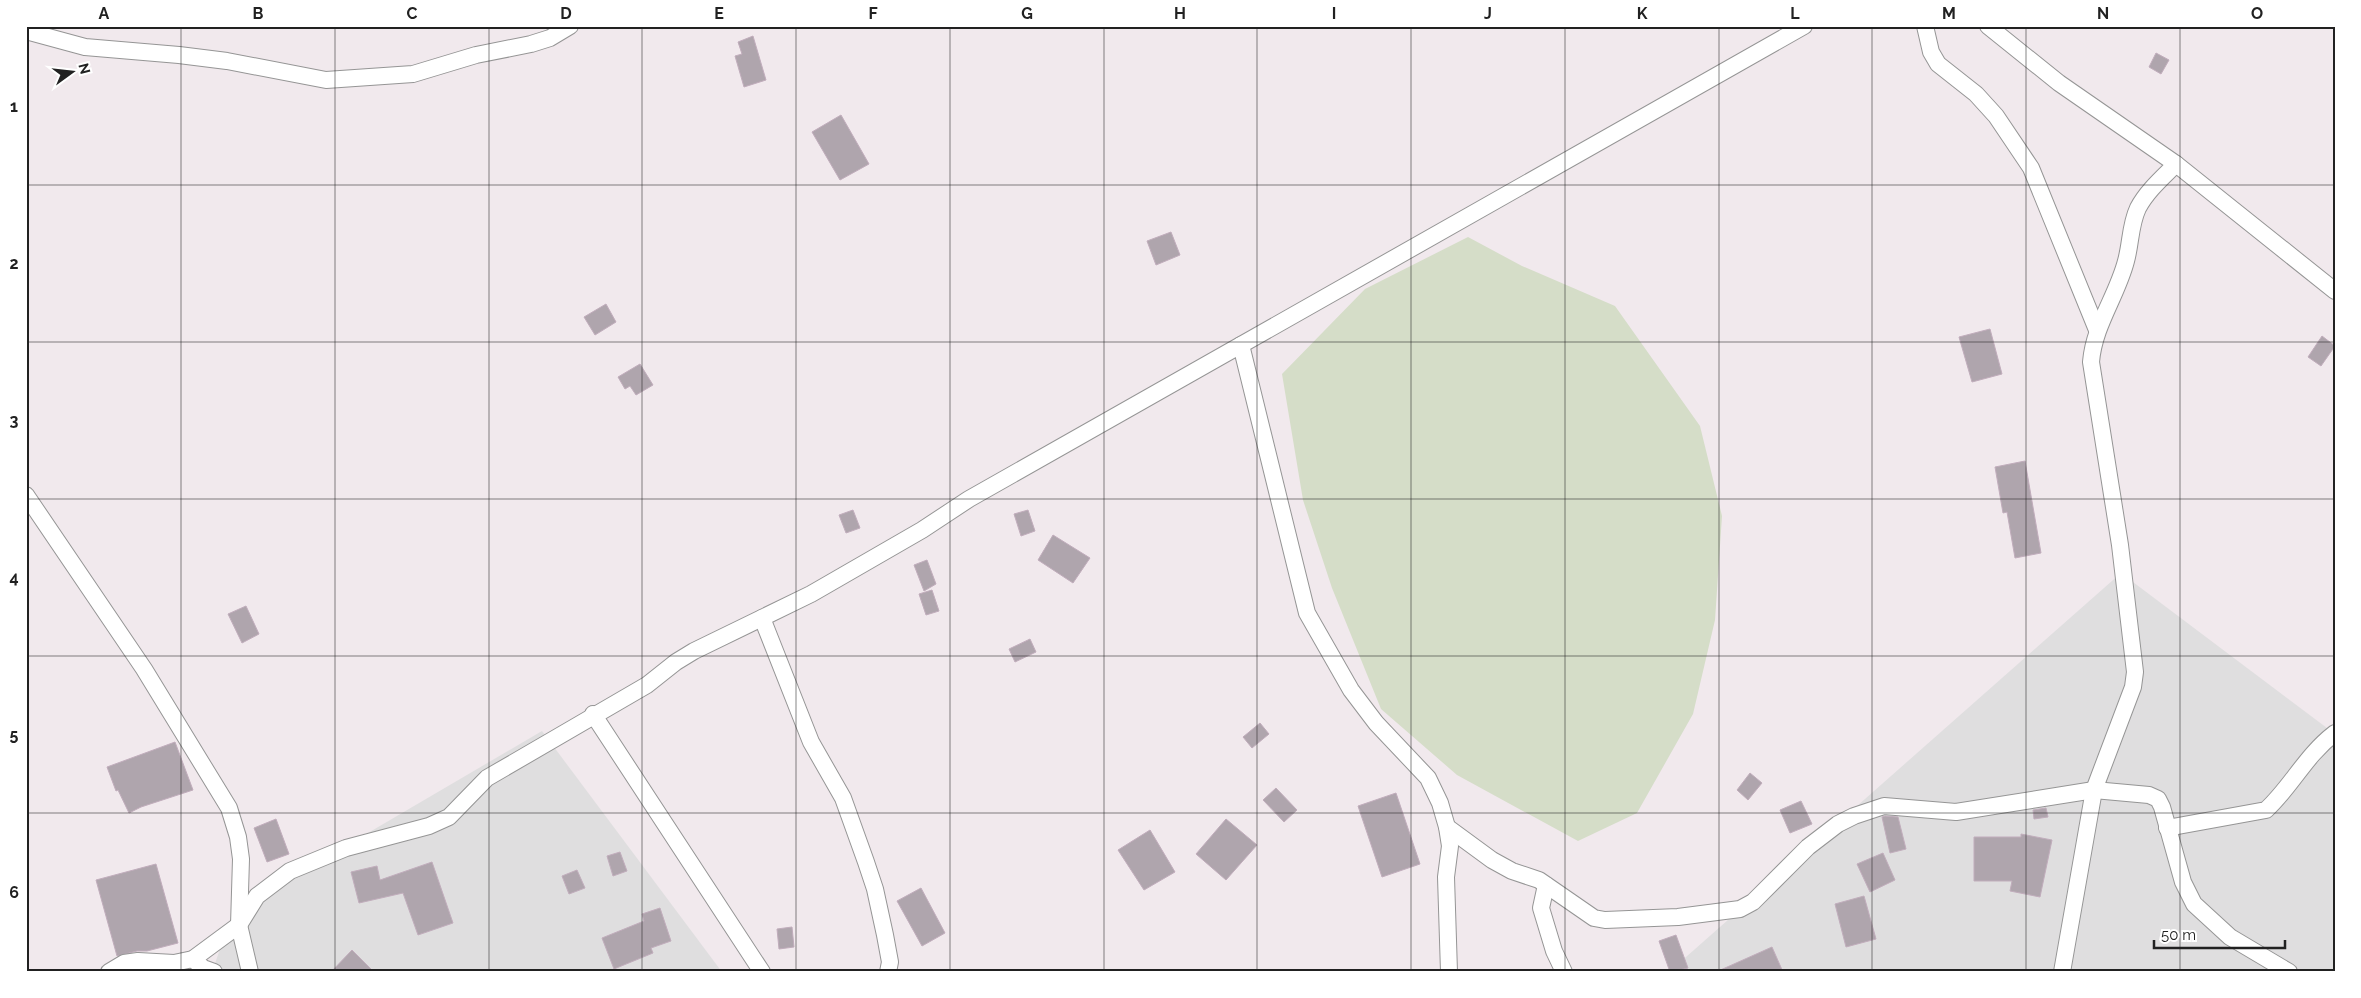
<svg xmlns="http://www.w3.org/2000/svg" width="2361" height="998" font-family="Raleway,sans-serif">
	<rect width="100%" height="100%" fill="#f1e9ed"/>
	<g fill="#dfdedf">
		<polygon points="2121,573 2335,734 2335,972 1669,972"/>
		<polygon points="542,731 722,972 212,972 233,912"/>
	</g>
	<polygon fill="#d5ddc8" points="1468,237 1522,266 1615,306 1700,426 1722,516 1715,620 1693,714 1637,813 1578,841 1457,775 1381,709 1332,588 1303,500 1282,374 1365,289"/>
	<g fill="#afa5ad" stroke="#c1adbc">
		<polygon points="753,36 766,80 744,87 735,56 742,54 738,42"/>
		<polygon points="2156,53 2169,60 2161,74 2149,67"/>
		<polygon points="841,115 869,164 840,180 812,132"/>
		<polygon points="1171,232 1180,255 1156,265 1147,241"/>
		<polygon points="606,304 616,322 595,335 584,317"/>
		<polygon points="1990,329 2002,374 1972,382 1959,337"/>
		<polygon points="2322,336 2335,346 2321,366 2308,357"/>
		<polygon points="640,364 653,385 636,395 630,386 625,389 618,377"/>
		<polygon points="2025,461 2041,553 2015,558 2007,512 2003,513 1995,467"/>
		<polygon points="853,510 860,528 846,533 839,515"/>
		<polygon points="1028,510 1035,531 1021,536 1014,514"/>
		<polygon points="1053,535 1090,558 1073,583 1038,560"/>
		<polygon points="927,560 936,584 924,591 914,565"/>
		<polygon points="932,590 939,611 926,615 919,594"/>
		<polygon points="246,606 259,634 242,643 228,614"/>
		<polygon points="1030,639 1036,652 1015,662 1009,649"/>
		<polygon points="1260,723 1269,734 1252,748 1243,737"/>
		<polygon points="175,742 193,790 141,807 129,813 118,790 116,791 107,767"/>
		<polygon points="1750,773 1762,783 1748,800 1737,790"/>
		<polygon points="1276,788 1297,810 1284,822 1263,800"/>
		<polygon points="1396,793 1420,864 1382,877 1358,806"/>
		<polygon points="1801,801 1812,824 1790,833 1780,810"/>
		<polygon points="2046,808 2048,817 2034,819 2033,810"/>
		<polygon points="1885,816 1898,817 1906,849 1890,853 1882,817"/>
		<polygon points="276,819 289,854 267,862 254,828"/>
		<polygon points="1226,819 1257,845 1226,880 1196,854"/>
		<polygon points="1150,830 1175,872 1144,890 1118,850"/>
		<polygon points="2021,834 2052,840 2040,897 2010,891 2012,881 1974,881 1974,837 2021,837"/>
		<polygon points="620,852 627,871 613,876 607,856"/>
		<polygon points="1883,853 1895,880 1870,892 1857,864"/>
		<polygon points="432,862 453,923 418,935 403,893 359,903 351,872 377,866 380,880"/>
		<polygon points="156,864 178,943 147,951 137,951 117,956 96,880"/>
		<polygon points="577,870 585,888 569,894 562,876"/>
		<polygon points="921,888 945,933 922,946 897,901"/>
		<polygon points="1864,896 1876,939 1846,947 1835,904"/>
		<polygon points="660,908 671,941 651,948 653,953 614,969 602,938 644,921 642,914"/>
		<polygon points="792,927 794,947 779,949 777,929"/>
		<polygon points="1676,935 1688,968 1670,972 1659,941"/>
		<polygon points="1772,947 1783,972 1716,972"/>
		<polygon points="352,950 374,972 331,972"/>
	</g>
	<g fill="none" stroke-linecap="round" stroke-linejoin="round">
		<defs>
			<g id="minor">
				<polyline points="1925,26 1931,52 1938,64 1976,94 1996,116 2031,168 2097,330"/>
				<polyline points="1988,26 2059,83 2176,164 2335,291"/>
				<polyline points="26,31 85,47 179,55 227,61 326,80 413,74 476,55 531,44 550,38 570,26"/>
				<polyline points="1241,345 1307,613 1351,690 1376,723 1428,778 1440,803 1447,827 1450,846 1446,877 1449,972"/>
				<polyline points="26,495 144,669 229,808 238,837 241,859 239,925 250,972"/>
				<polyline points="762,618 811,742 843,798 866,862 875,889 885,935 890,962 888,972"/>
				<polyline points="593,714 762,972"/>
				<polyline points="1447,827 1492,860 1512,871 1539,880 1594,918 1605,920 1678,917 1740,909 1753,902 1808,847 1838,824 1854,816 1884,806 1956,812 2094,790 2149,795 2158,799 2162,807 2183,882 2194,904 2230,937 2289,972"/>
				<path d="M2167,828L2266,810C2292,786 2305,756 2335,733"/>
				<polyline points="1546,885 1541,908 1554,951 1564,972"/>
				<polyline points="193,959 203,968 214,972"/>
				<polyline points="109,972 124,963 138,961 174,963 193,959 239,925 257,896 290,871 346,848 429,826 449,817 487,778 647,685 676,662 694,651 811,594 922,530 969,499 1804,26"/>
				<path d="M2062,972L2094,790L2133,687L2135,672L2120,545L2091,362C2094,325 2117,296 2126,261C2131,243 2130,225 2138,208C2147,191 2162,178 2176,164"/>
			</g>
		</defs>
		<use href="#minor" stroke="#959595" stroke-width="18"/>
		<use href="#minor" stroke="#fff" stroke-width="16"/>
	</g>
	<path fill="none" stroke="#212121" stroke-width="1" stroke-opacity="0.55" d="M181,26V972M335,26V972M489,26V972M642,26V972M796,26V972M950,26V972M1104,26V972M1257,26V972M1411,26V972M1565,26V972M1719,26V972M1872,26V972M2026,26V972M2180,26V972M26,185H2335M26,342H2335M26,499H2335M26,656H2335M26,813H2335"/>
	<rect width="2361" height="998" fill="none" stroke="#ffffff" stroke-width="55"/>
	<g transform="translate(72 72) rotate(75)" stroke="#ffffff" stroke-width="4" paint-order="stroke">
	<path d="M0-4L9 19L0 12L-9 19Z" fill="#212121"/>
	<text y="-8" font-size="14" font-weight="bold" text-anchor="middle" fill="#212121">N</text>
	</g>
	<path d="M2154 940v8h131v-8" fill="none" stroke="#212121" stroke-width="2.5"/>
	<text x="2161" y="940" font-size="15" fill="#212121" stroke="#ffffff" stroke-width="4" paint-order="stroke">50 m</text>
	<rect x="28" y="28" width="2306" height="942" fill="none" stroke="#212121" stroke-width="2"/>
	<g font-size="16" text-anchor="middle" font-weight="bold" fill="#212121">
		<text x="104" y="19">A</text>
		<text x="258" y="19">B</text>
		<text x="412" y="19">C</text>
		<text x="566" y="19">D</text>
		<text x="719" y="19">E</text>
		<text x="873" y="19">F</text>
		<text x="1027" y="19">G</text>
		<text x="1180" y="19">H</text>
		<text x="1334" y="19">I</text>
		<text x="1488" y="19">J</text>
		<text x="1642" y="19">K</text>
		<text x="1795" y="19">L</text>
		<text x="1949" y="19">M</text>
		<text x="2103" y="19">N</text>
		<text x="2257" y="19">O</text>
		<text x="14" y="112">1</text>
		<text x="14" y="269">2</text>
		<text x="14" y="426">3</text>
		<text x="14" y="583">4</text>
		<text x="14" y="740">5</text>
		<text x="14" y="898">6</text>
	</g>
</svg>
